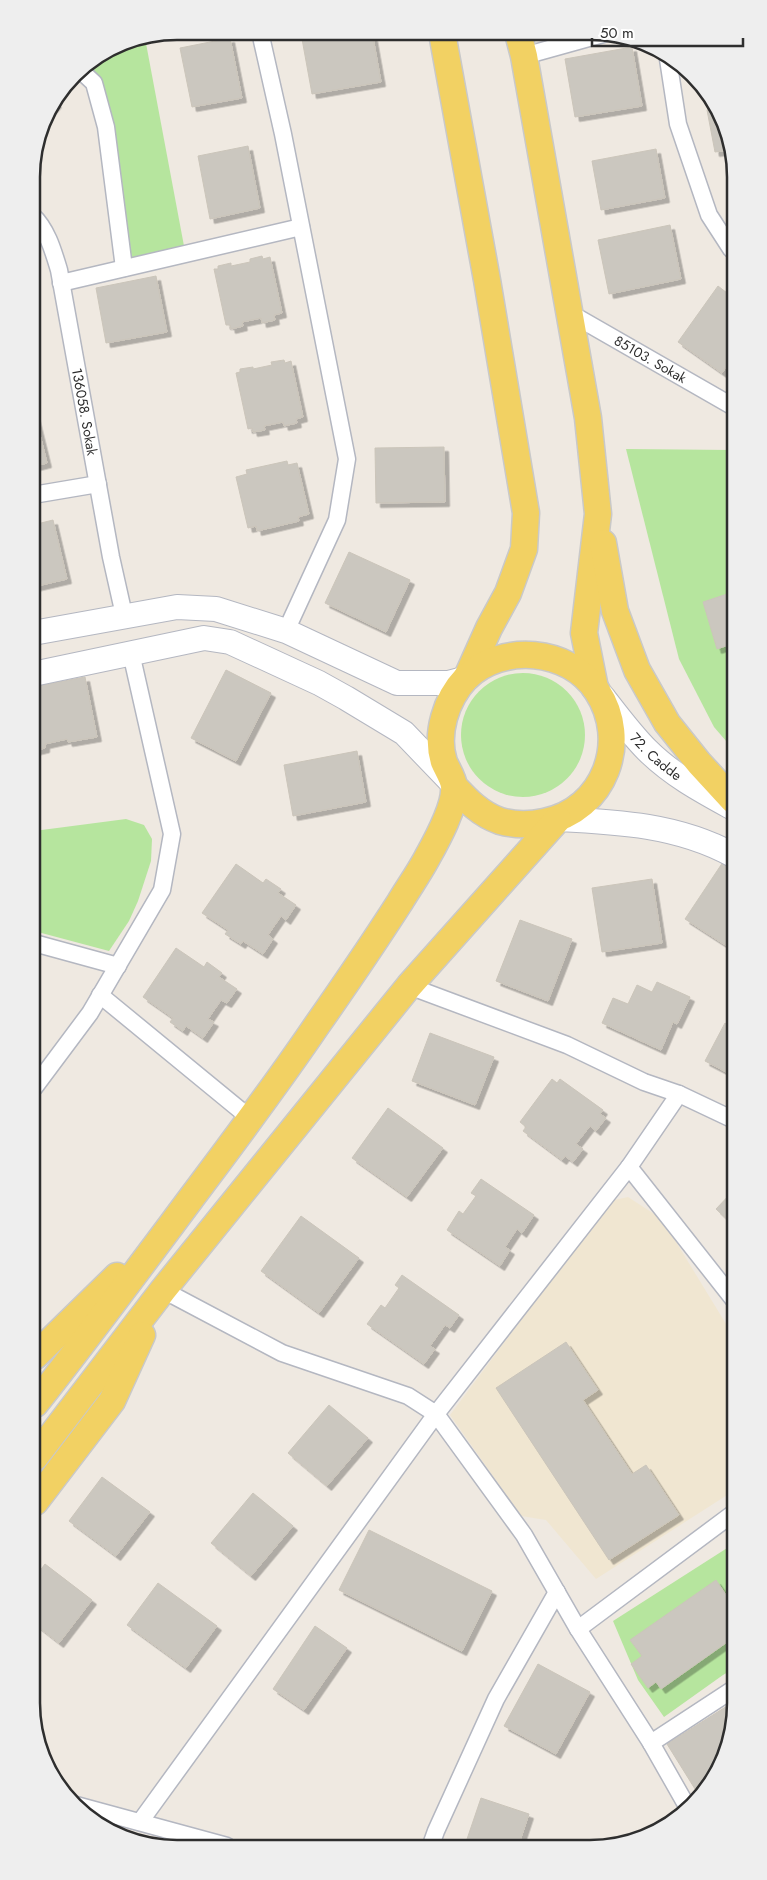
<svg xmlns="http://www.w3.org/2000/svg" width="767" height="1880" font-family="Jost,sans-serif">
	<defs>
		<filter id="shadow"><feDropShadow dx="4.5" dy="4.5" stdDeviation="0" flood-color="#0004"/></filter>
	</defs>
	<rect width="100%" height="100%" fill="#efe9e1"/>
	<polygon fill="#f0e6d1" points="628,1197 662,1219 734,1337 735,1490 596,1579 546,1520 521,1516 450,1415 610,1201"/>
	<g fill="#b6e59e">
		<polygon points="145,38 184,246 130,259 84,66 122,42"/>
		<polygon points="626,449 732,450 733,749 714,727 679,659"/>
		<circle cx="523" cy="735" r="62"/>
		<polygon points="126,819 144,825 152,839 151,861 138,901 129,921 109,951 34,931 34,831"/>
		<polygon points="735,1543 735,1668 723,1675 664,1717 638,1680 613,1621"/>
	</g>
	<g fill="#cbc7bf" stroke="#cbc5ba" filter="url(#shadow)">
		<polygon points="337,32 372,32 381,82 312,94 302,39"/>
		<polygon points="230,38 242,98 192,107 180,48"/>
		<polygon points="632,47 642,106 575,117 565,59"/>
		<polygon points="55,101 57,103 45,118 46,113"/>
		<polygon points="712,109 731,140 731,150 715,152 707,110"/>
		<polygon points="248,146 260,208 210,219 198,156"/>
		<polygon points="656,149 665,198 601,210 592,161"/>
		<polygon points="670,225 681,279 609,294 598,240"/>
		<polygon points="262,256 263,259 270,257 282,313 274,315 275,320 262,323 261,318 242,322 243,326 231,329 230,325 226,325 214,269 218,269 218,266 231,263 231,266 250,262 250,259"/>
		<polygon points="156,276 167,332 106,343 96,288"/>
		<polygon points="718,286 731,296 731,360 722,373 678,342"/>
		<polygon points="284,360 285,363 291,361 303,417 296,419 297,423 284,426 283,422 264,426 265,430 253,432 252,428 248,429 236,373 240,372 240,369 253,367 253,369 272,365 271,362"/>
		<polygon points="32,410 34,410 47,463 32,467"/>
		<polygon points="444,447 445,502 376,503 375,448"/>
		<polygon points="287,461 288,465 297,463 309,514 298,517 299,521 257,531 256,526 248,528 236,477 247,474 246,470"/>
		<polygon points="53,520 67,579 33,587 33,525"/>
		<polygon points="349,552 410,580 386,632 325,603"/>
		<polygon points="730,593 732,600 732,644 717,649 703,602"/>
		<polygon points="226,670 271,693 236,761 191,738"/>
		<polygon points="85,677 97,737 68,742 67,739 45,744 45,748 33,751 33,687"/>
		<polygon points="357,751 366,802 293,816 284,765"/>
		<polygon points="723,862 733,868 733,950 685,919"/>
		<polygon points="236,864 263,883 266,879 281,889 278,893 296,905 286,920 281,916 268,935 273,939 263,954 243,941 241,944 225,934 228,930 202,913"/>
		<polygon points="652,879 662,943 602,952 592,888"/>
		<polygon points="520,920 572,939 548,1001 496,981"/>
		<polygon points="176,948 204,967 207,962 222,973 219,977 237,989 227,1003 221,1000 208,1019 214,1022 203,1038 186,1026 183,1031 170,1022 173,1018 143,997"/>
		<polygon points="657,982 690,997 677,1024 673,1022 661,1050 602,1023 613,998 628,1004 637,985 652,992"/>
		<polygon points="725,1023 733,1028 734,1076 705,1061"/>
		<polygon points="430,1033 494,1057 475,1105 412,1081"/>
		<polygon points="552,1079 557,1083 560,1079 603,1110 600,1114 606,1118 596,1131 590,1126 576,1144 583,1149 573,1162 565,1156 562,1160 523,1131 526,1127 520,1122"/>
		<polygon points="388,1108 443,1148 407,1197 352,1158"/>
		<polygon points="481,1179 534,1215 522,1233 517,1229 505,1247 510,1250 500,1266 447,1230 459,1211 463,1214 476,1196 471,1193"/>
		<polygon points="734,1190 734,1226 716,1209"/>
		<polygon points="301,1216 359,1258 319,1313 261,1271"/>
		<polygon points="402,1275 459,1315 450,1328 445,1325 430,1346 435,1349 424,1364 367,1324 381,1305 385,1308 399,1288 395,1285"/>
		<polygon points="566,1342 598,1390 583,1400 632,1474 646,1465 679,1515 609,1560 496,1388"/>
		<polygon points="329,1405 368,1438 327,1486 288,1453"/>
		<polygon points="102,1477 150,1512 116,1556 69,1521"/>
		<polygon points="253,1493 293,1526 251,1576 211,1543"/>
		<polygon points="369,1530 492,1591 462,1651 339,1590"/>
		<polygon points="45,1564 92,1600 59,1643 36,1625 36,1576"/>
		<polygon points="716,1580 735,1608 735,1640 728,1645 726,1643 661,1689 656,1682 648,1688 631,1664 642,1656 630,1640"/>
		<polygon points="158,1583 217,1626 186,1668 127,1625"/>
		<polygon points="315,1626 347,1648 304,1710 273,1689"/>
		<polygon points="538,1664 590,1692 556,1754 504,1726"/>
		<polygon points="735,1701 735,1712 728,1750 705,1792 700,1797 667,1744"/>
		<polygon points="481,1798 529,1814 519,1844 465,1845"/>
	</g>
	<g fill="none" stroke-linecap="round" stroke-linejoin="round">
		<defs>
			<g id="minor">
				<polyline points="260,32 283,134 347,459 337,520 286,631"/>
				<polyline points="524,56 603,34"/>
				<polyline points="668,59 678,124 709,215 731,249"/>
				<polyline points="79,69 94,83 106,127 124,268"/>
				<path id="s1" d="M32,215C47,229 53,250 59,270L111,557L124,615"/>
				<polyline points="61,283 301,227"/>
				<path id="s2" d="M568,312L732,406"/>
				<polyline points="33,495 98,484"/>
				<polyline points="34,943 118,966"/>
				<polyline points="409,986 567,1045 644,1082 679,1094 734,1120"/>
				<polyline points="100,995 251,1119"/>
				<polyline points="34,1088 90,1013 162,890 172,834 131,653"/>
				<polyline points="629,1167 734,1300"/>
				<polyline points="163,1290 282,1353 408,1396 436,1414 524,1535 578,1629 651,1743 688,1808"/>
				<polyline points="578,1629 735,1512"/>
				<polyline points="651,1743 735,1688"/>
				<polyline points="76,1805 227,1846"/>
				<polyline points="140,1822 436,1414 629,1167 679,1094"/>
				<polyline points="431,1845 436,1831 496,1699 557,1592"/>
			</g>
			<g id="secondary">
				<polyline points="33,633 177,607 216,609 286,631 397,683 448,683 467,678"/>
				<polyline points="33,674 204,638 230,642 319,683 346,698 404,733 453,784"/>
				<path id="s3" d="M603,697C617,715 631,734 647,750C672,775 702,791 733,808"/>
				<path d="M558,819C619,822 678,825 733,855"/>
			</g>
			<g id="primary">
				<polyline points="442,33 487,280 526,513 524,549 508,593 489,628 467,677"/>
				<polyline points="518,33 524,56 588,418 598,514 584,633 595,688"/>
				<polyline points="603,543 615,611 637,670 667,723 699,763 733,800"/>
				<polyline points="35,1356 117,1276"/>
				<path d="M35,1404C82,1345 127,1284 172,1224C221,1158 271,1093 317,1025C345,985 373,944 400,902C409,887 419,873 427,858C437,840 456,806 454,786C453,778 447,769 444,762C435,734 446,699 466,678C502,643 569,648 597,691C630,741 605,810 544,822C530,825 514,825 500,821C480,814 467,800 454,786"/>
				<polyline points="35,1457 163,1290 409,986 558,819"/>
				<polyline points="35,1502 112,1401 142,1335"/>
			</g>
		</defs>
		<use href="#minor" stroke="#b4b7c1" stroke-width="19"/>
		<use href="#secondary" stroke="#b4b7c1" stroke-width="26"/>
		<use href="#primary" stroke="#c9c9c9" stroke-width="29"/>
		<use href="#minor" stroke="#fff" stroke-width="16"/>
		<use href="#secondary" stroke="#fff" stroke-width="24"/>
		<use href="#primary" stroke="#f2d163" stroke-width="26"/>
	</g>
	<g text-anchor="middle" stroke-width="4.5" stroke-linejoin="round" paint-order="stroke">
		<g font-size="14" fill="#2e2e2e" stroke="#fff">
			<text dy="5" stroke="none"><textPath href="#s2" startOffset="95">85103. Sokak</textPath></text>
			<text dy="5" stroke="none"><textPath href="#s1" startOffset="206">136058. Sokak</textPath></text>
			<text dy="5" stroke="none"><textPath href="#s3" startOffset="80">72. Cadde</textPath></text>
		</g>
	</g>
	<path d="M0 0H767V1880H0ZM177 40H590A137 137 0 0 1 727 177V1703A137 137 0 0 1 590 1840H177A137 137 0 0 1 40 1703V177A137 137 0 0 1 177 40Z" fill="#eee" fill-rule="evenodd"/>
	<path fill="none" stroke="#2e2e2e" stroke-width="2.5" d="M177 40H590A137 137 0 0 1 727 177V1703A137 137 0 0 1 590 1840H177A137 137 0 0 1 40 1703V177A137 137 0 0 1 177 40Z"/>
	<path d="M592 38v8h151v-8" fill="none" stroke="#2e2e2e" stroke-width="2.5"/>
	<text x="600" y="38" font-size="15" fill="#2e2e2e" stroke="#ffffff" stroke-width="4" paint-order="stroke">50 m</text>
</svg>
